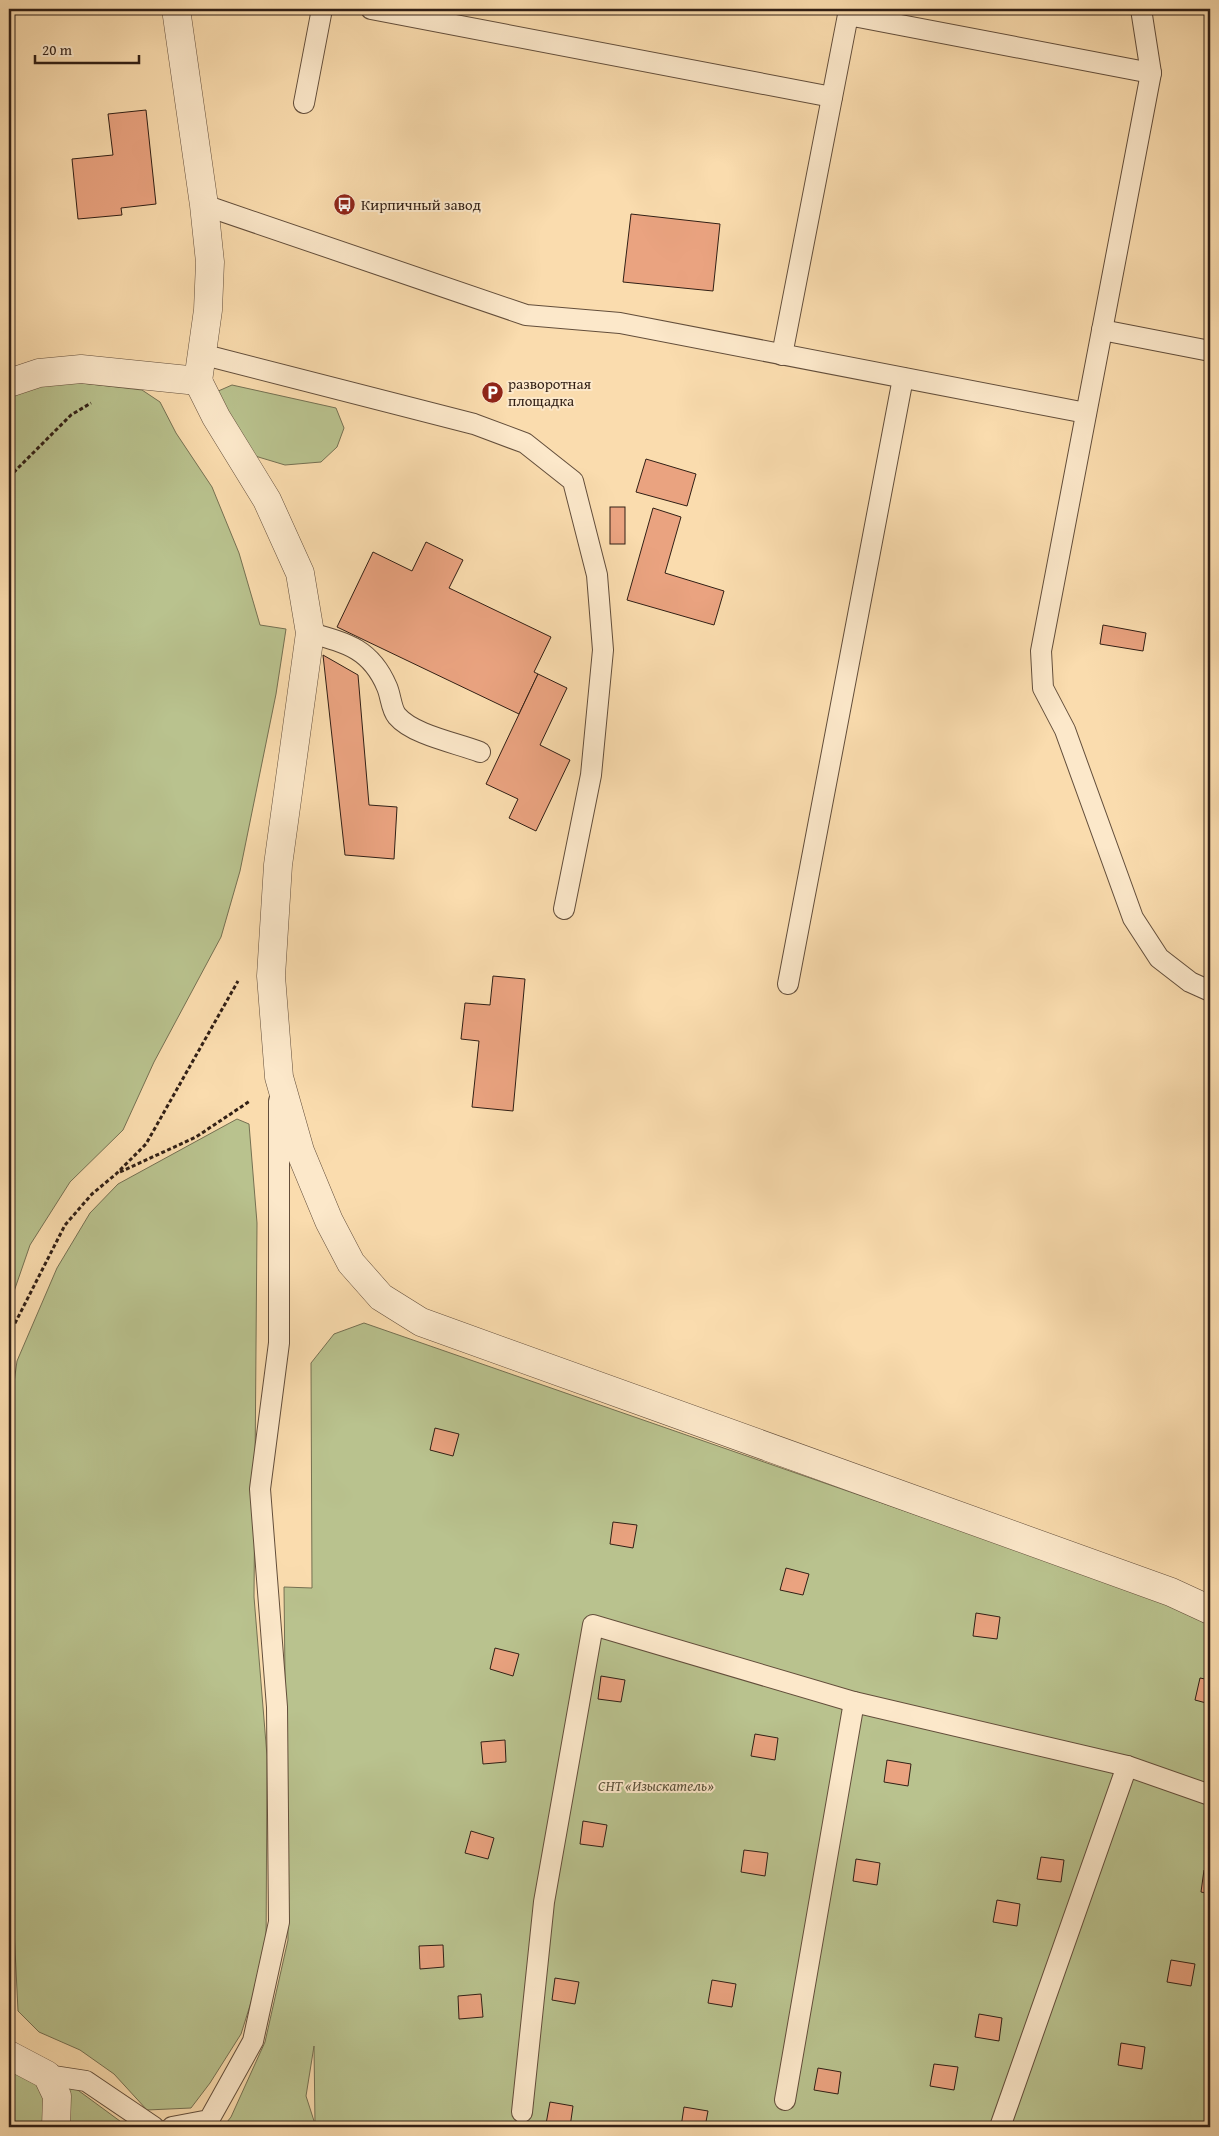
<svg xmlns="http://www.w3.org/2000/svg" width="1219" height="2136" font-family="'Gentium Book Plus',serif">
	<rect width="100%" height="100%" fill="#fadcae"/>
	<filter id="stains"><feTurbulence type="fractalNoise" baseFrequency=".004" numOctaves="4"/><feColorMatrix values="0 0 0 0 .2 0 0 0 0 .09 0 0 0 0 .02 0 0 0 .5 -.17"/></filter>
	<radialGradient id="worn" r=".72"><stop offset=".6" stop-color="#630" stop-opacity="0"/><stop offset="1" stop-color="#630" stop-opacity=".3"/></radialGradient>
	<g fill="#b9c28e" stroke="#757052" fill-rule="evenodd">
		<polygon points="55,380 142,390 160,402 176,433 212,487 239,553 260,625 286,629 276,694 240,871 221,937 154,1062 123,1130 70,1182 30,1245 10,1303 12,1164 12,970 9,961 9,393"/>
		<polygon points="232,385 336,408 344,428 337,447 321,462 285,465 255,456 216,392"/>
		<polygon points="237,1119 249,1124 257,1223 254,1597 267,1756 266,1955 241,2034 210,2083 191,2108 147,2110 114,2074 80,2050 39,2032 18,2011 9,1825 9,1419 17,1361 57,1268 90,1213 118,1184"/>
		<path d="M364,1323L1210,1617V2127H223L231,2117L265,2042L288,1940L284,1587L312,1588L311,1363L334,1334ZM314,2046L315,2123V2124L306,2096Z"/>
		<polygon points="9,2070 75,2088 128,2127 9,2127"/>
	</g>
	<g fill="#eaa380" stroke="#311f15">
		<polygon points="146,110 156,204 121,208 122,215 78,219 72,159 113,155 108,114"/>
		<polygon points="631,214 720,224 713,291 623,282"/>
		<polygon points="646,459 696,474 687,506 636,492"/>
		<rect x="610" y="507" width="15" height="37"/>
		<polygon points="653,508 681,517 665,573 724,591 714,625 627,600"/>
		<polygon points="426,542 463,560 449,588 551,637 534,672 538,674 519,714 337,627 373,552 412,571"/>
		<polygon points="1103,625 1146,633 1143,651 1100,644"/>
		<polygon points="323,655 358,675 369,805 397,807 394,859 345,855"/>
		<polygon points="538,674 567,688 540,745 570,760 536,831 509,818 518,799 486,784"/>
		<polygon points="493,976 525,979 513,1111 472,1107 479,1041 461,1039 465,1003 490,1005"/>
		<polygon points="435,1428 459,1434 453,1456 430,1450"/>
		<polygon points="613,1522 637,1525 633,1548 610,1544"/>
		<polygon points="786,1568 809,1574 803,1595 780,1590"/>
		<polygon points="976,1613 1000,1617 997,1639 973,1636"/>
		<polygon points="495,1648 519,1654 513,1676 490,1669"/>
		<polygon points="601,1676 625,1680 621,1702 598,1699"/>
		<polygon points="1200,1678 1210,1680 1210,1704 1195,1700"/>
		<polygon points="755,1734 778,1738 775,1760 751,1756"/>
		<polygon points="505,1740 506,1762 483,1764 481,1742"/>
		<polygon points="887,1760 911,1764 908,1786 884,1782"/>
		<polygon points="583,1821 607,1825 603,1847 580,1844"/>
		<polygon points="471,1831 494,1838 488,1859 465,1853"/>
		<polygon points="744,1850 768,1853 765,1876 741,1872"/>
		<polygon points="1041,1857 1064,1860 1061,1882 1037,1879"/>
		<polygon points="856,1859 880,1863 877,1885 853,1881"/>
		<polygon points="1204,1870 1210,1871 1210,1894 1201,1892"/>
		<polygon points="997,1900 1020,1904 1017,1926 993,1922"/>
		<polygon points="443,1945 444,1967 420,1969 419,1946"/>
		<polygon points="1171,1960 1195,1964 1191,1986 1167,1982"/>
		<polygon points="555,1978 579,1982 575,2004 552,2000"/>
		<polygon points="712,1980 736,1984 732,2007 708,2003"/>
		<polygon points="481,1994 483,2017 459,2019 458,1996"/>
		<polygon points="979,2014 1002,2018 999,2041 975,2037"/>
		<polygon points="1121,2043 1145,2047 1142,2069 1118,2065"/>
		<polygon points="934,2064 958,2067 954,2090 930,2086"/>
		<polygon points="818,2068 841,2072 838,2094 814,2090"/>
		<polygon points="550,2102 573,2106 570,2127 546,2124"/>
		<polygon points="684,2107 708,2111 705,2127 681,2127"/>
	</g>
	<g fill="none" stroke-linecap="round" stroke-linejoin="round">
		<defs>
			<g id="lane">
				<polyline points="371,9 832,97"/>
				<polyline points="1141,9 1151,73 1041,651 1043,688 1065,730 1133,918 1159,958 1190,982 1210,991"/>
				<polyline points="304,103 322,9"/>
				<polyline points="204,205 526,315 620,323 1086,413"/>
				<polyline points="1102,330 1210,351"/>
				<polyline points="201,354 474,424 525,443 573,481 597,575 603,650 591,775 564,909"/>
				<polyline points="782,355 848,15 1151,73"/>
				<path d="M310,633C347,643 371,649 387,687C391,696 391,709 397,716C413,735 457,743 480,752"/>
				<polyline points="788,984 903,378"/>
				<polyline points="47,2075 86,2081 154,2127"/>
				<polyline points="785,2100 854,1702"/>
				<polyline points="522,2112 544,1902 593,1625 854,1702 1127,1766 1210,1795"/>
				<polyline points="172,2127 209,2120 253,2041 279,1922 277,1707 260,1489 279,1343 279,1101"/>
				<polyline points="1000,2127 1127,1766"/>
			</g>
			<g id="street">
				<polyline points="176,9 204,205 210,262 208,310 198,381"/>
				<polyline points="198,381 216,417 267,500 300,573 310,633 278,865 271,976 279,1077 300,1151 329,1221 351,1263 381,1297 421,1322 1171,1592 1210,1610"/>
				<polyline points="9,383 39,373 81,369 198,381"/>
				<polyline points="9,2055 47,2075 57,2096 56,2127"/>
			</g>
		</defs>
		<use href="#lane" stroke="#634e3b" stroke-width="22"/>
		<use href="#street" stroke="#634e3b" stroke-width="29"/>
		<g stroke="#311f15" stroke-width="3" stroke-dasharray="4 2.5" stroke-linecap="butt">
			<polyline points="9,477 71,415 91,403"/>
			<polyline points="120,1172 196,1137 250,1101"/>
			<polyline points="9,1335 65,1225 92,1194 116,1174 146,1144 238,981"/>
		</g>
		<use href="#lane" stroke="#fce8ca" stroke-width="20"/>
		<use href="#street" stroke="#fce8ca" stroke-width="28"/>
	</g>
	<defs>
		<symbol id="bus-disc" viewBox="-11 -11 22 22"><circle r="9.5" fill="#8f2418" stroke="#fce8ca"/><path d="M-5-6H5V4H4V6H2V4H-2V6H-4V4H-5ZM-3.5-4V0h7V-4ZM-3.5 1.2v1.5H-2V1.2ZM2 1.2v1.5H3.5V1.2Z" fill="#fff"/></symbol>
		<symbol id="parking-disc" viewBox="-11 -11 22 22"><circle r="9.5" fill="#8f2418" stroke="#fce8ca"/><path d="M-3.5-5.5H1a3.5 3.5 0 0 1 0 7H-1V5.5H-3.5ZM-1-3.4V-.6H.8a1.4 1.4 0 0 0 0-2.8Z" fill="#fff"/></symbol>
	</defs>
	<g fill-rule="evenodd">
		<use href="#bus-disc" x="332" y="192" width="25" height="25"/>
		<use href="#parking-disc" x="480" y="380" width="25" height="25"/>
	</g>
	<g text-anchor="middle" stroke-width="4" stroke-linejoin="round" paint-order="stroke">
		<g font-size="15" fill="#311f15" stroke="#fce8ca" text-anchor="start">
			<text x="361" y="210">Кирпичный завод</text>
			<text x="508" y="389">разворотная<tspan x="508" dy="17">площадка</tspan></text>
		</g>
		<g font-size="15" font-style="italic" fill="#5a5039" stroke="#fce8ca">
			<text x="656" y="1791">СНТ «Изыскатель»</text>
		</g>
	</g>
	<rect width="1219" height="2136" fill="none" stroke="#fadcae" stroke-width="30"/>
	<rect x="10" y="10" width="1199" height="2116" fill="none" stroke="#311f15" stroke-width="2.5"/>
	<rect x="15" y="15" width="1189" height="2106" fill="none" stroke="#311f15"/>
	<path d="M35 55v8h104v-8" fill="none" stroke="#311f15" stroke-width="2.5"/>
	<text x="42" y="55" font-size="15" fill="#311f15" stroke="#fce8ca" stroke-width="4" paint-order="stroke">20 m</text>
	<rect width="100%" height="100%" filter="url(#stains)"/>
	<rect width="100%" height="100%" fill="url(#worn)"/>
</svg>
